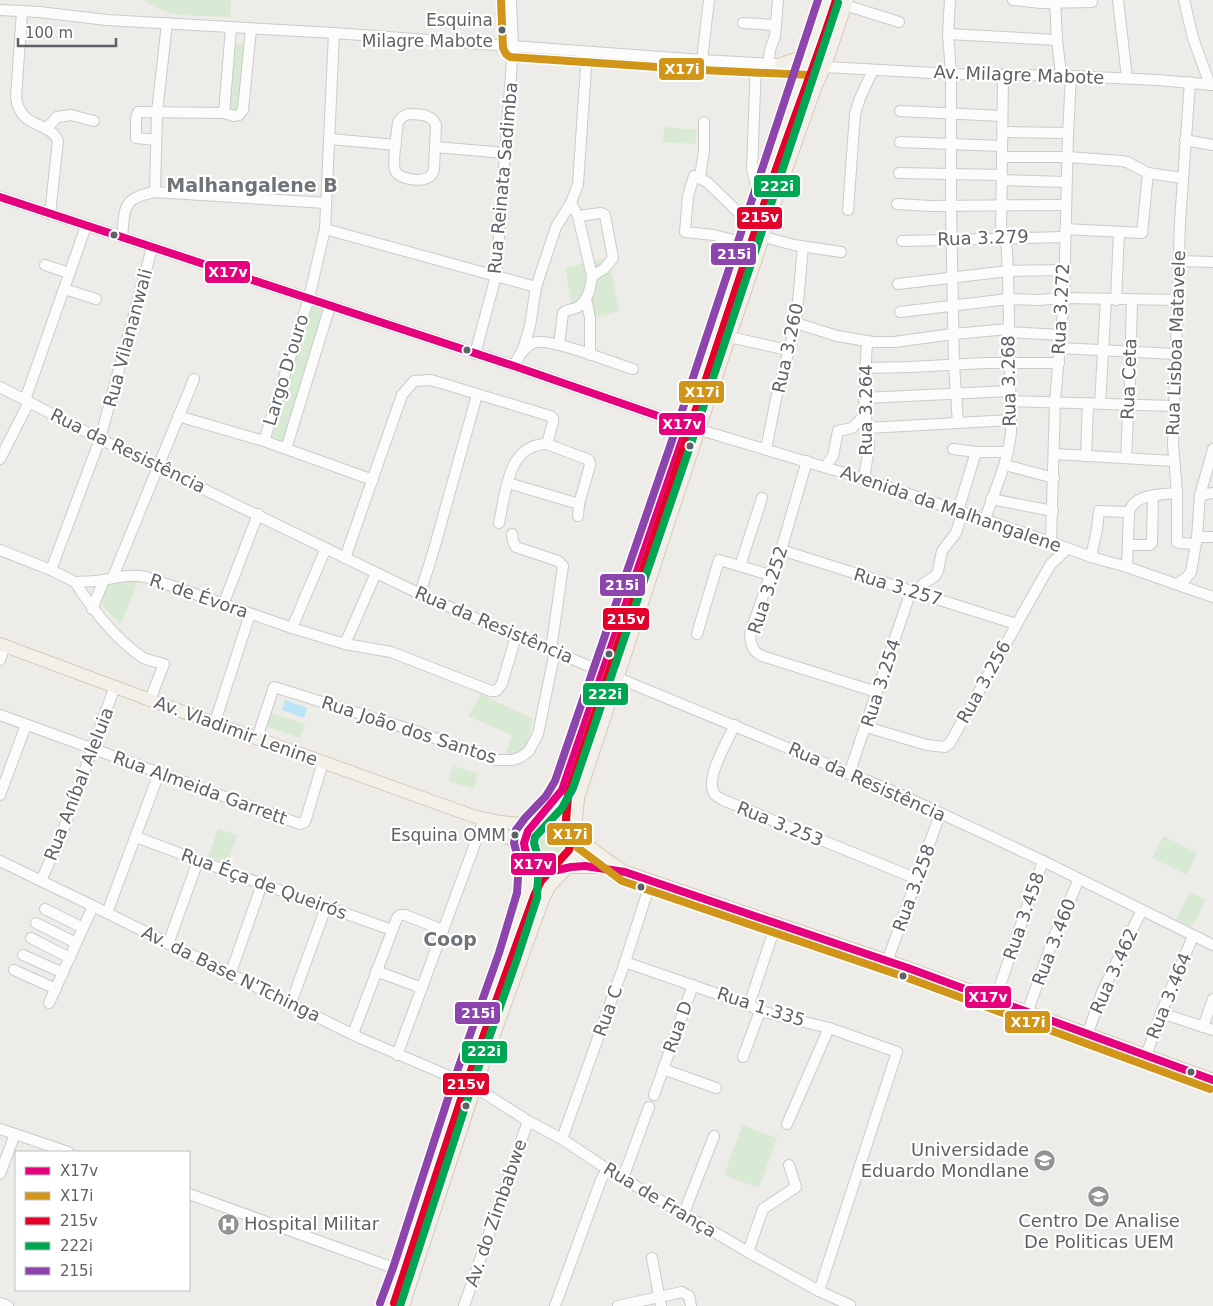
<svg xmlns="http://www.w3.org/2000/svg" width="1213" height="1306" font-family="'DejaVu Sans',sans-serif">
	<rect width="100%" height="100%" fill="#eeece8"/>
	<g fill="#d8e9d4">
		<path d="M144,0H231L230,17C201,15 167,19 144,0Z"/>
		<polygon points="233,43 244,44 238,111 229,111"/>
		<polygon points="664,127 697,130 695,144 663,142"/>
		<polygon points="609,258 619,311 591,319 589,310 574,314 565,268"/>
		<polygon points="309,298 330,306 286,449 264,441"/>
		<polygon points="139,579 121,623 113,617 97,600 105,582"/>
		<path d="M481,694L533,719C529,735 528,758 506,753L512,735L468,716Z"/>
		<polygon points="269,712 305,724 300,738 265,726"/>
		<polygon points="453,766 478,774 474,789 448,781"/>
		<polygon points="542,819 571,828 582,847 563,866 557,865 531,854 526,828"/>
		<polygon points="218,829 237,835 228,863 208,857"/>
		<polygon points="1164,836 1197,853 1187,875 1152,858"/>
		<polygon points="1190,892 1206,900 1192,927 1176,919"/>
		<polygon points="742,1125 777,1138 759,1188 724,1175"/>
	</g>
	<polygon fill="#bce4f8" points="285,700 307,708 304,718 282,710"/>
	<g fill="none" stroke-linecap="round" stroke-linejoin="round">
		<defs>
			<g id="minor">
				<polyline points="950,0 948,34 951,74 951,206 954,365 958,423"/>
				<polyline points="1013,0 1041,3 1092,2"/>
				<polyline points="1055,0 1057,40 1061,75"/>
				<polyline points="1118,0 1127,78"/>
				<polyline points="1184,0 1193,38 1210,85"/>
				<polyline points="845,5 899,22"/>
				<polyline points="0,10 39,12 107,20 334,33 702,60 951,74 1071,76 1158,80 1213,85"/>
				<path d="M22,11L16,98C21,130 49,120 58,141L50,214"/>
				<polyline points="743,23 776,25"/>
				<polyline points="231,28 224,113 234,116 239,115 243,110 251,29"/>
				<polyline points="948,34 1057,40"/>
				<polyline points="702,60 709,0"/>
				<polyline points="756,63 752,169 756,186 764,199"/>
				<polyline points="768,64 770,50 775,36 778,0"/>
				<polyline points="1190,82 1180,222 1173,445 1177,493 1177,542 1179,543 1195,544"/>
				<polyline points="900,111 1001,116"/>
				<path d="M408,114C419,115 431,113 436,125L434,169C433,173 431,177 427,178C419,182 398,179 395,170C392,162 397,133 398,122L402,117Z"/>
				<polyline points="46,129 57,117 71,115 94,121"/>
				<polyline points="1003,132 1068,133"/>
				<polyline points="330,139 396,145"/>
				<polyline points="156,140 136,138 136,118 138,112 224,113"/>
				<polyline points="1185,140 1213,145"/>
				<polyline points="900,142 1002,146"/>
				<polyline points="435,147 506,153"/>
				<polyline points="1002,157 1067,157 1121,161 1127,162 1148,173 1182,178"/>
				<polyline points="899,173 1002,175"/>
				<polyline points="700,178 704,150 704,122"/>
				<polyline points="1002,180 1066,182"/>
				<polyline points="155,192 157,112 167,23"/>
				<polyline points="0,197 514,366 687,426 864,479 1051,542 1091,557 1127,567 1213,597"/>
				<polyline points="897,204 930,206 1065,205"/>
				<polyline points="848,210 855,114 860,98 873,70"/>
				<polyline points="578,216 601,213 605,215 613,258 604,269 592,276"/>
				<polyline points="325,229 536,287"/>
				<polyline points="1065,229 1142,233 1148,173"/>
				<path d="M122,237C125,207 122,198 155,192L326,203"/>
				<polyline points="764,237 794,245 841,252"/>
				<polyline points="1001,238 1003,76"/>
				<polyline points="902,241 1064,237"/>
				<polyline points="749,244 714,235 685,232 688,196 694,176 707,182 741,215 756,223"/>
				<polyline points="1179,261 1213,262"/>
				<polyline points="45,265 69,273"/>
				<polyline points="898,284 1008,271 1063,270"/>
				<polyline points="64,289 96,299"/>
				<polyline points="586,299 590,318 590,355"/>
				<polyline points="1116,300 1119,232"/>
				<polyline points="900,312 1008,299 1038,300 1064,298 1177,300"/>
				<polyline points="796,323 837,336 873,342 894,342 953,334 1009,329"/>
				<polyline points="1009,332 1060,335"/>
				<polyline points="729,337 788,350"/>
				<path d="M559,345L563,313C567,309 573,310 578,307C588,301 591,287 592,276L578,216L571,203"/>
				<polyline points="1060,348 1175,354"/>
				<polyline points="522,352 530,326 536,287 556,227 571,203 578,184 587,53"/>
				<polyline points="475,354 496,276 513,47 511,0"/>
				<path d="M514,366C518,357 523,347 533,343C548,336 615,364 633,369"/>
				<polyline points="865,368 910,367 985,363 1059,363"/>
				<polyline points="0,387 100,439 420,594 516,636 897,793 1043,861 1213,945"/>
				<polyline points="864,398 1010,391"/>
				<polyline points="25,400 86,226"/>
				<polyline points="1011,401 1174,406"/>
				<polyline points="1100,403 1106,300"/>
				<polyline points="178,416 264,441 373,480"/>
				<polyline points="868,428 1011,420"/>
				<polyline points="264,441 309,298 325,229 334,33"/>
				<polyline points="286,449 330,306"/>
				<polyline points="766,449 776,399 796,323 803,247"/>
				<polyline points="953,449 976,452 1008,452"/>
				<polyline points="1055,454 1173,461"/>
				<polyline points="1086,456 1088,403"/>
				<polyline points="1126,458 1130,379 1132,300"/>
				<polyline points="0,459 29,402"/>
				<path d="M807,461L781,550L770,575L750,634C751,645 752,651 762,656L877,692"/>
				<polyline points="1005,465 1054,478"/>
				<polyline points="825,467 833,456 838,431 852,428 866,414"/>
				<polyline points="864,479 869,447 864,398 867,341"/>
				<polyline points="508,483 579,504"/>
				<polyline points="1200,495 1213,493"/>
				<polyline points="762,498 740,566 770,575"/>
				<polyline points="991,499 1053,511"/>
				<polyline points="958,511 976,452"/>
				<path d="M985,520C994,491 1008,463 1011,432L1008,271L1006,238"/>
				<path d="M499,523C506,493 507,444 547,444L589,460L590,465L579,504L578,516"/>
				<polyline points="512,534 513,541 516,547 558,561 563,566 551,650"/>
				<polyline points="1197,537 1213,537"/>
				<polyline points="1051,542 1055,401 1064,298 1068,133 1071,76"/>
				<polyline points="1128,545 1149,545 1152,543 1153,496"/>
				<polyline points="0,550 51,570 75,582"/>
				<polyline points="781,550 1016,624"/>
				<polyline points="1091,557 1097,529 1099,511 1129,512"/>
				<polyline points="345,558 402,395 414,381 431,380 550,416 553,418 553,422 547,444"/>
				<path d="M1127,567L1129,512C1135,493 1160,495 1177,493"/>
				<polyline points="51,570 100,439 152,248"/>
				<polyline points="113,577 194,379"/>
				<path d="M75,582C84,581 94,582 103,580C120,577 128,574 146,577L292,628L345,644L391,652L491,691H496L502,684L516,636"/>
				<path d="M75,582C93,610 114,638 142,657C148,661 157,662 164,664L150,700"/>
				<polyline points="1177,584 1186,578 1191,572 1197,537 1200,495 1213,449"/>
				<polyline points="917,593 923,584 935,576 938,571 942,551 956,533 962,513"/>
				<polyline points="420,594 434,549 477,395"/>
				<polyline points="223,605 258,514"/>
				<polyline points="92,609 104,580"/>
				<polyline points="292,628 326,548"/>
				<polyline points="697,634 719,560 740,566"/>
				<polyline points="345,644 376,573"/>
				<polyline points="0,660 5,645"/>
				<polyline points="0,715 300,824 305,822 323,762"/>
				<polyline points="215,722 250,614"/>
				<path d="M735,725C728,740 705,778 714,793C715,796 720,798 723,800L917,879"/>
				<polyline points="866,727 927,745 945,747 950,743 1041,581 1051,564 1067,549"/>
				<polyline points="257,738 274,687 412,730 496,760 512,760 521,757 529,751 538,734 555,651"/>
				<polyline points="849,774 911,591"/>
				<polyline points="0,795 26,725"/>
				<polyline points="136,837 262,884 392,930"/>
				<polyline points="0,861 93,906 360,1038 475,1087 528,1121 562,1139 607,1169 748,1252 819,1291 850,1305"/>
				<polyline points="41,881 63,831 115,686"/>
				<polyline points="45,909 83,928"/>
				<polyline points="107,913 159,773"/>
				<polyline points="36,923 76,943"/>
				<polyline points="31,938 70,958"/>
				<polyline points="168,944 198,861"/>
				<polyline points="23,955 63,973"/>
				<polyline points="625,962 749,1005 760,1011 829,1028 897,1052 819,1291"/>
				<polyline points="887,962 940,814"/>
				<polyline points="14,970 56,989"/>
				<polyline points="376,971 422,988"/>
				<polyline points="230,975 262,884"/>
				<polyline points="995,1000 1043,861"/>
				<polyline points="49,1003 93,906"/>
				<polyline points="291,1003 326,907"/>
				<polyline points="749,1005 776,924"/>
				<polyline points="1030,1005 1053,939 1079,879"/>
				<polyline points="1161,1013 1213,1030"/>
				<polyline points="1203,1027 1213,999"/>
				<polyline points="1088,1033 1102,992 1142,910"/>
				<polyline points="353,1034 397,918 400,915 405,915 443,930"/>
				<polyline points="397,1055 483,822"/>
				<polyline points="1146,1056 1161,1013 1193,936"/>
				<polyline points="743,1057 760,1011"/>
				<polyline points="663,1069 716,1088"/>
				<polyline points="654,1095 693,985"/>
				<polyline points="787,1124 829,1028"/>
				<polyline points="0,1129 68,1152"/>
				<polyline points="562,1139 625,962 651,881"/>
				<polyline points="0,1174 15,1134"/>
				<polyline points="623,1178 649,1107"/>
				<polyline points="189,1194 402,1271"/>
				<polyline points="684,1213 714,1136"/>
				<polyline points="748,1252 763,1209 796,1187 789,1165"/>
				<polyline points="652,1258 661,1306"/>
				<polyline points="0,1303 8,1306"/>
				<polyline points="464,1306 528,1121"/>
				<polyline points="555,1306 601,1180 607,1169"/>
				<polyline points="618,1306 682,1292 689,1296 691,1306"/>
			</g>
			<g id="major">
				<polyline points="781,64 802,57 813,50"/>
				<polyline points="0,644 150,700 473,816 500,822 532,825"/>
				<polyline points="538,820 554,802 564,785 687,426 829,0"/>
				<polyline points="482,821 511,839 526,854"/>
				<polyline points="569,867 601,867 625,872 908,968 1213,1080"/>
				<path d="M625,872C609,861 592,851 579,837C575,832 571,822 565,820C557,816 551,816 543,818C510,827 526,880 558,871C567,869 575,863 578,855C583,844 577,831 576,821C576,813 578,805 578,798L727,344L787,167L815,88L825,66L847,0"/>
				<polyline points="389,1306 402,1271 463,1083 508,956 527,895 529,860"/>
				<polyline points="403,1306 475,1087 543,899 549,887 565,870"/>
			</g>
		</defs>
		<use href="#minor" stroke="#cacbca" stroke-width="12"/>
		<use href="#major" stroke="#d6cab6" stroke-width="14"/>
		<use href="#minor" stroke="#fcfcfc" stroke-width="10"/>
		<use href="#major" stroke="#f3f0e9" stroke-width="12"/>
		<defs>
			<polyline id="bus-1" points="0,197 514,366 687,426 562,790 528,831 524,843 525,849 530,861 539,869 549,872 571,867 585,866 625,872 908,968 1213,1080"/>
			<polyline id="bus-2" points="501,0 503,48 506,54 510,57 701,70 810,75 778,164 603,688 568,795 566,820 571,840 574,845 622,881 905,977 1210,1089"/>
			<path id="bus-3" d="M394,1303L466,1084L534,896L541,881L569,850L570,838L566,820L568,795C635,592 701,389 770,187C791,124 816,63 836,0"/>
			<polyline id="bus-4" points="400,1306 472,1086 517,959 537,898 539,860 534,843 535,837 562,808 573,788 696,429 838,3"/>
			<polyline id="bus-5" points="380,1303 393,1268 454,1080 499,953 517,893 519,862 514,843 516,830 525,818 546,796 555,781 678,423 818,0"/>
		</defs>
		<use href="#bus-1" stroke="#fff" stroke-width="11"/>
		<use href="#bus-2" stroke="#fff" stroke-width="11"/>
		<use href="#bus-3" stroke="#fff" stroke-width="11"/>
		<use href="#bus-4" stroke="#fff" stroke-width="11"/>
		<use href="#bus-5" stroke="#fff" stroke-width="11"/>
		<use href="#bus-1" stroke="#e5007d" stroke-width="8"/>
		<use href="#bus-2" stroke="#d1951a" stroke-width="8"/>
		<use href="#bus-3" stroke="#e4002b" stroke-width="8"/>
		<use href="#bus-4" stroke="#00a651" stroke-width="8"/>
		<use href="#bus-5" stroke="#8e44ad" stroke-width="8"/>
	</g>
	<defs>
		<symbol id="university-disc" viewBox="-11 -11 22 22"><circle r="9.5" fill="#909294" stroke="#fff"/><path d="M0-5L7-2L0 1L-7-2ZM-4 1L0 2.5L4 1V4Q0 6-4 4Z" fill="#fff"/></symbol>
		<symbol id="hospital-disc" viewBox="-11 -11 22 22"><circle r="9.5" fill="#909294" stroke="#fff"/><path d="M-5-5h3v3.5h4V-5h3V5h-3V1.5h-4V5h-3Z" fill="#fff"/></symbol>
	</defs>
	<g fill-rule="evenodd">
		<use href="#university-disc" x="1032" y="1148" width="25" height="25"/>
		<use href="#university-disc" x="1086" y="1184" width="25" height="25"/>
		<use href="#hospital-disc" x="216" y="1212" width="25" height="25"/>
	</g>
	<g fill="#5e6266" stroke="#fff" stroke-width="2">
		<circle cx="502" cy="30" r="4.5"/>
		<circle cx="114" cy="235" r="4.5"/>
		<circle cx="467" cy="350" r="4.5"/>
		<circle cx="690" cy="446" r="4.5"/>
		<circle cx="609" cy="654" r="4.5"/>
		<circle cx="515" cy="835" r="4.5"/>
		<circle cx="641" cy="887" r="4.5"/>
		<circle cx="903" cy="976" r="4.5"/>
		<circle cx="1191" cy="1072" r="4.5"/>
		<circle cx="466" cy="1106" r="4.5"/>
	</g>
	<g text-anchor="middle" stroke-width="4.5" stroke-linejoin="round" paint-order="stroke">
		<g font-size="17" fill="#5e6266" stroke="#fff" text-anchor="end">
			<text x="493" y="26">Esquina<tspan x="493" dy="21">Milagre Mabote</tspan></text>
			<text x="506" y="841">Esquina OMM</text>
		</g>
		<g font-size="18" fill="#5e6266" stroke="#fff">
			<text transform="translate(1019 75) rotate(2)" y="6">Av. Milagre Mabote</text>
			<text transform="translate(503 178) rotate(-85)" y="6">Rua Reinata Sadimba</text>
			<text transform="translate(983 238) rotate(-2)" y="6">Rua 3.279</text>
			<text transform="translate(1061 309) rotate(-87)" y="6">Rua 3.272</text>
			<text transform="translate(128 338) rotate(-75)" y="6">Rua Vilananwali</text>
			<text transform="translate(1176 343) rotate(-88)" y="6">Rua Lisboa Matavele</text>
			<text transform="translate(788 348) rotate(-78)" y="6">Rua 3.260</text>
			<text transform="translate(286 370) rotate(-73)" y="6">Largo D'ouro</text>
			<text transform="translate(1129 379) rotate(-88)" y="6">Rua Ceta</text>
			<text transform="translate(1009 381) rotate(-91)" y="6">Rua 3.268</text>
			<text transform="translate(866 410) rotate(-90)" y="6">Rua 3.264</text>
			<text transform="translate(128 451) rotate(26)" y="6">Rua da Resistência</text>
			<text transform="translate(951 509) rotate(19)" y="6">Avenida da Malhangalene</text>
			<text transform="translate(898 587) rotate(17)" y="6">Rua 3.257</text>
			<text transform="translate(768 590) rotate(-72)" y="6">Rua 3.252</text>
			<text transform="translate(199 596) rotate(19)" y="6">R. de Évora</text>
			<text transform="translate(494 625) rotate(23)" y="6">Rua da Resistência</text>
			<text transform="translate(984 682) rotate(-61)" y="6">Rua 3.256</text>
			<text transform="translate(881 683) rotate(-72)" y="6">Rua 3.254</text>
			<text transform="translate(409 730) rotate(18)" y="6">Rua João dos Santos</text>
			<text transform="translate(236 731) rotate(20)" y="6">Av. Vladimir Lenine</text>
			<text transform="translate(867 782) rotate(24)" y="6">Rua da Resistência</text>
			<text transform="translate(79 784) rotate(-69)" y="6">Rua Aníbal Aleluia</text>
			<text transform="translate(200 788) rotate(20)" y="6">Rua Almeida Garrett</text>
			<text transform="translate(780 824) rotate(22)" y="6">Rua 3.253</text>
			<text transform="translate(264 884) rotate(20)" y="6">Rua Éça de Queirós</text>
			<text transform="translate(914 888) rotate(-70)" y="6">Rua 3.258</text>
			<text transform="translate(1024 916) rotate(-71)" y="6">Rua 3.458</text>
			<text transform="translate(1054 942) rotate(-69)" y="6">Rua 3.460</text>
			<text transform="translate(1114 971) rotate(-66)" y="6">Rua 3.462</text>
			<text transform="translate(231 974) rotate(26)" y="6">Av. da Base N'Tchinga</text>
			<text transform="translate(1169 996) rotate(-68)" y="6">Rua 3.464</text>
			<text transform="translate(761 1007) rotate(18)" y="6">Rua 1.335</text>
			<text transform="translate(608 1011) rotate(-70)" y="6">Rua C</text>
			<text transform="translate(678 1027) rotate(-70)" y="6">Rua D</text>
			<text transform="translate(660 1200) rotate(31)" y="6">Rua de França</text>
			<text transform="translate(496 1213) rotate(-71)" y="6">Av. do Zimbabwe</text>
		</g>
		<g font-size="18" fill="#5e6266" stroke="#fff" text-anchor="end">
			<text x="1029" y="1156">Universidade<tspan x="1029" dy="21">Eduardo Mondlane</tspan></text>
			<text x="1099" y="1227" text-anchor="middle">Centro De Analise<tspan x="1099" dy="21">De Politicas UEM</tspan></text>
			<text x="244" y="1230" text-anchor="start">Hospital Militar</text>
		</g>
		<g font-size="19" font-weight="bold" fill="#6f7478" stroke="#fff">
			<text x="252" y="192">Malhangalene B</text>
			<text x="450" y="946">Coop</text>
		</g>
	</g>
	<g stroke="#fff" stroke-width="2">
		<rect x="658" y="57" width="47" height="24" rx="5" fill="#d1951a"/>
		<rect x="753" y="174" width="48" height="24" rx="5" fill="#00a651"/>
		<rect x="736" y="206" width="47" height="24" rx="5" fill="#e4002b"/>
		<rect x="710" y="242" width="47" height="24" rx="5" fill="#8e44ad"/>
		<rect x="204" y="260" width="47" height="24" rx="5" fill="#e5007d"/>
		<rect x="678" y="380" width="47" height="24" rx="5" fill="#d1951a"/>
		<rect x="658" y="412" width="48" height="24" rx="5" fill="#e5007d"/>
		<rect x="599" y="573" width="47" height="24" rx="5" fill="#8e44ad"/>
		<rect x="602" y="607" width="48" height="24" rx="5" fill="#e4002b"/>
		<rect x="582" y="682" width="47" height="24" rx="5" fill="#00a651"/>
		<rect x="546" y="822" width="47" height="24" rx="5" fill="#d1951a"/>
		<rect x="510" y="852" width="47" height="24" rx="5" fill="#e5007d"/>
		<rect x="964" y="985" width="48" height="24" rx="5" fill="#e5007d"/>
		<rect x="454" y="1001" width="47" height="24" rx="5" fill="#8e44ad"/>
		<rect x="1004" y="1010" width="47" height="24" rx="5" fill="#d1951a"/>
		<rect x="461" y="1040" width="47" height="24" rx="5" fill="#00a651"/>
		<rect x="442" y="1072" width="48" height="24" rx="5" fill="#e4002b"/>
	</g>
	<g font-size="14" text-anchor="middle" font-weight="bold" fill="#fff">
		<text x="682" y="74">X17i</text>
		<text x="777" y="191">222i</text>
		<text x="760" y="222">215v</text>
		<text x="734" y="259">215i</text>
		<text x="228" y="277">X17v</text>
		<text x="702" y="397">X17i</text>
		<text x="682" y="429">X17v</text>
		<text x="622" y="590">215i</text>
		<text x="626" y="624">215v</text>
		<text x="605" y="699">222i</text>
		<text x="570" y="839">X17i</text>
		<text x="533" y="869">X17v</text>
		<text x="988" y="1002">X17v</text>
		<text x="478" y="1018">215i</text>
		<text x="1028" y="1027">X17i</text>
		<text x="484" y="1056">222i</text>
		<text x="466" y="1089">215v</text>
	</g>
	<rect x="15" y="1151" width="175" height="140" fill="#ffffff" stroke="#bfc0c2"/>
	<rect x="25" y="1167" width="25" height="8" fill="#e5007d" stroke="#bfc0c2"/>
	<text x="60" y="1176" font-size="15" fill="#5e6266">X17v</text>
	<rect x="25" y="1192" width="25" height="8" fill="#d1951a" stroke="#bfc0c2"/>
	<text x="60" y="1201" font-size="15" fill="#5e6266">X17i</text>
	<rect x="25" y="1217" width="25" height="8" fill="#e4002b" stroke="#bfc0c2"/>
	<text x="60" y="1226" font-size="15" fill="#5e6266">215v</text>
	<rect x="25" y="1242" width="25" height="8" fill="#00a651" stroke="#bfc0c2"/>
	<text x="60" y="1251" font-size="15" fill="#5e6266">222i</text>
	<rect x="25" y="1267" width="25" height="8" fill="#8e44ad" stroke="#bfc0c2"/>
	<text x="60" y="1276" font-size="15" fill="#5e6266">215i</text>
	<path d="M18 38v8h98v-8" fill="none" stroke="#5e6266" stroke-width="2.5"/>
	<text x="25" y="38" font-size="15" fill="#5e6266" stroke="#ffffff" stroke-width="4" paint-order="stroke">100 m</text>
</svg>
